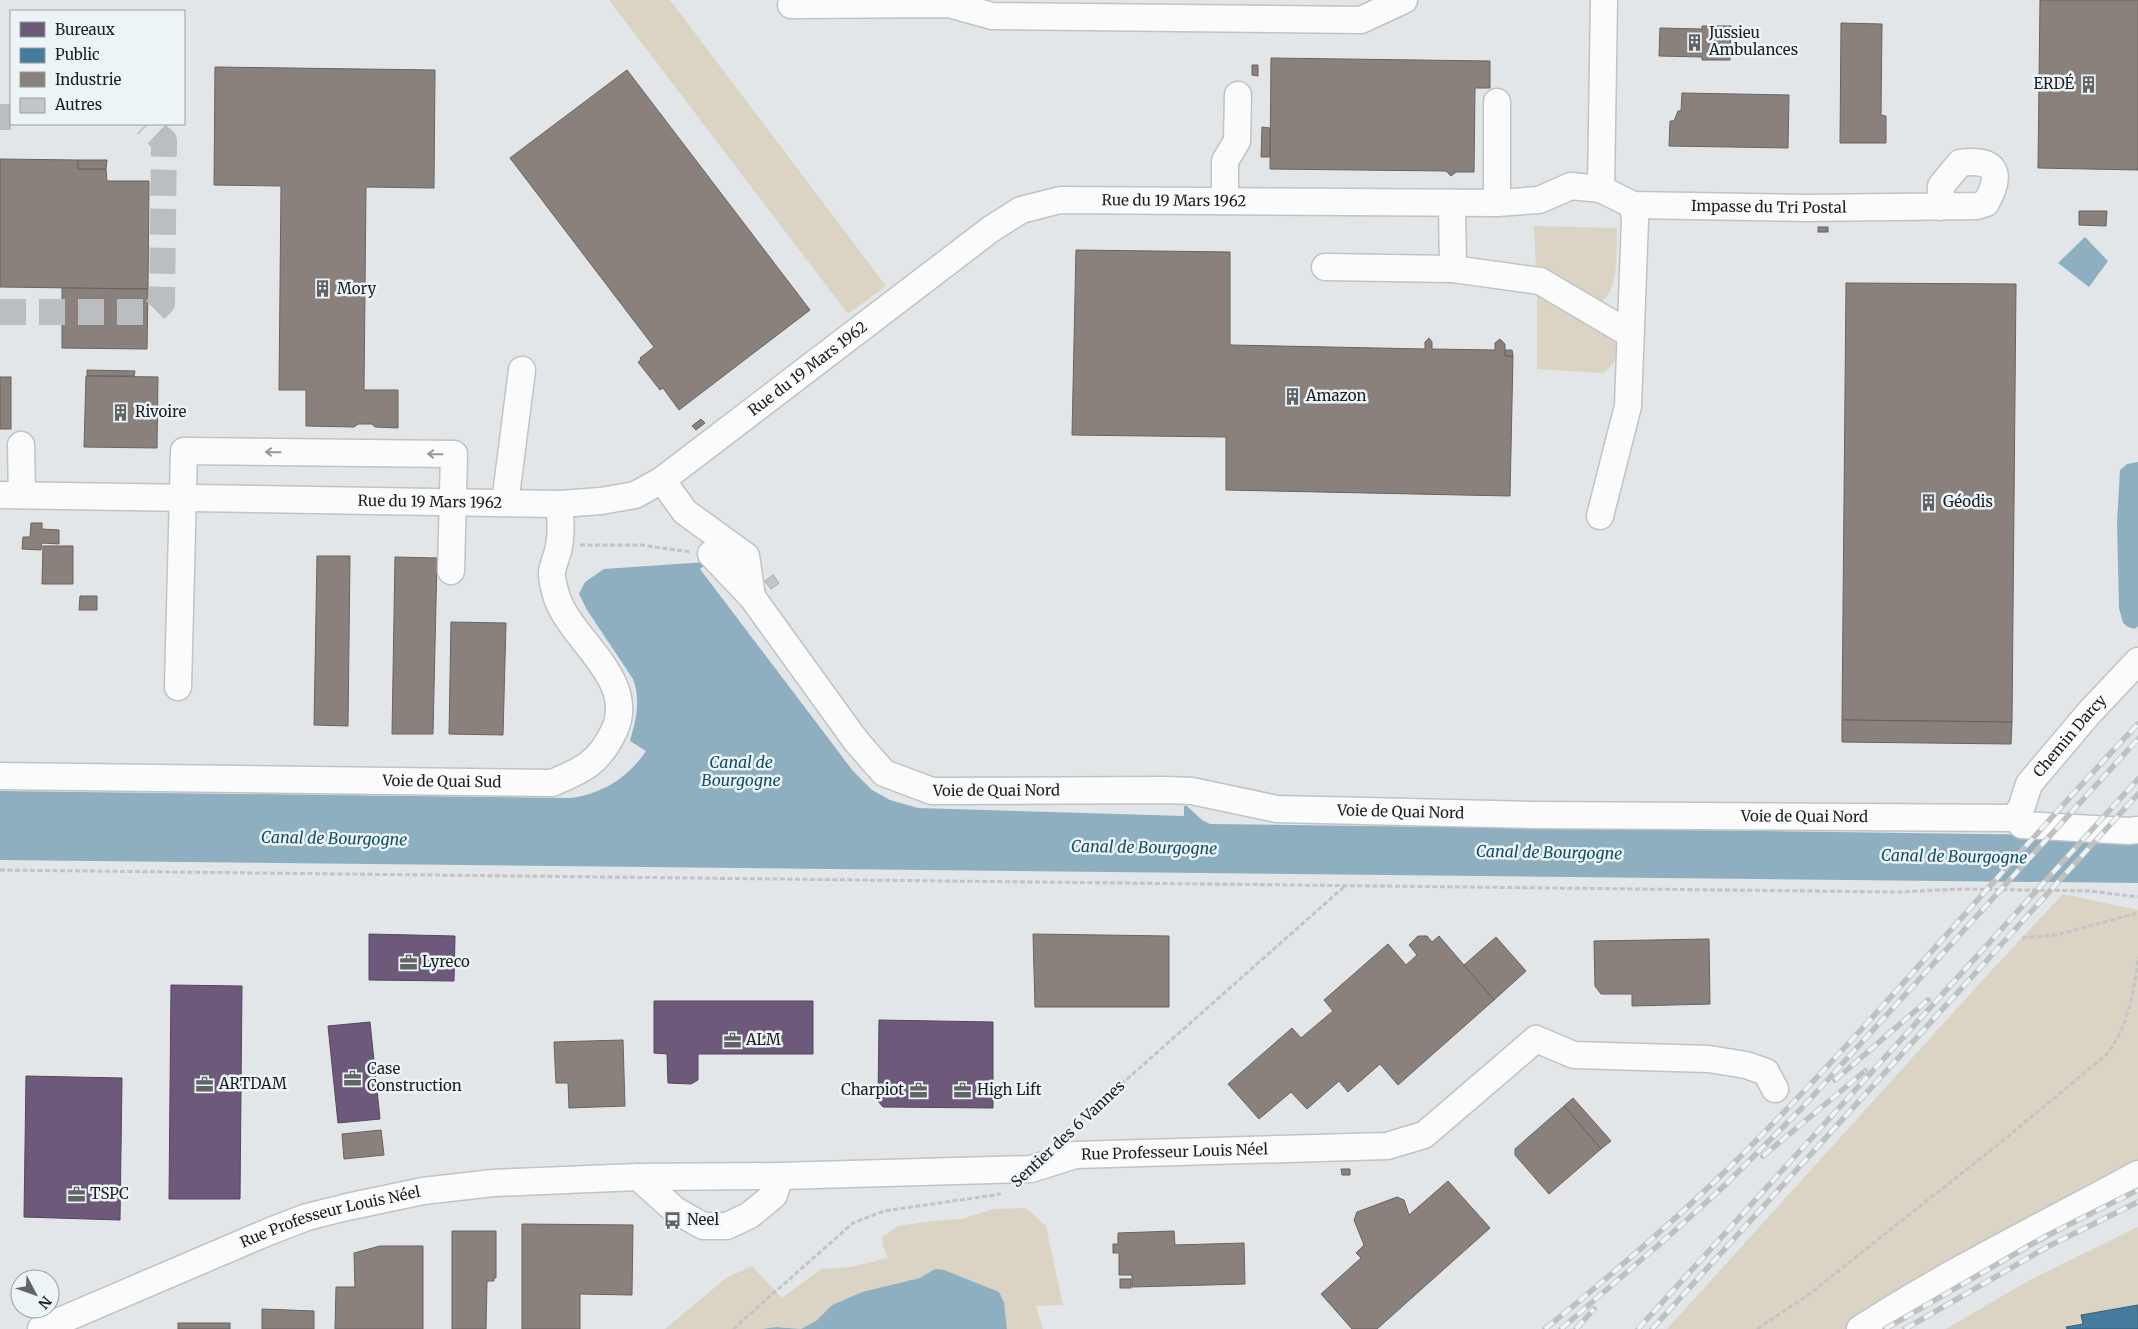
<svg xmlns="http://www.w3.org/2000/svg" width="2138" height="1329" font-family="Merriweather,serif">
	<rect width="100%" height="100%" fill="#e2e6e8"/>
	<g fill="#dbd4c5">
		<polygon points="609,0 670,0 886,286 848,314"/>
		<path d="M1534,226L1617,228C1616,247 1620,289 1602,301L1536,269Z"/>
		<path d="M1537,292L1603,326L1617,342C1617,357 1615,365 1603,373L1537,369Z"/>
		<polygon points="2063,894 2138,910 2138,1161 2125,1174 1848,1329 1667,1329 1990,972"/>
		<polygon points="1026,1208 1046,1226 1063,1305 1036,1306 1043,1329 1007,1329 1004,1302 999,1292 944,1270 933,1270 920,1278 862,1292 832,1305 816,1321 801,1329 776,1327 762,1329 665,1329 726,1278 752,1266 782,1298 821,1269 851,1267 888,1258 883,1246 882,1237 898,1226 932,1221 962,1219 993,1209"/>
		<polygon points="2138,1227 2138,1329 1946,1329 2028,1281"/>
	</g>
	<g fill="#8eafbf">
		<polygon points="2085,237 2108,261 2089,287 2058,263"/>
		<polygon points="2138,462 2138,626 2135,629 2128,627 2123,623 2119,608 2117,522 2120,470 2127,464"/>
		<path d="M706,562L859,766L943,802L1187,806L1202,820L1210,824L2138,836V883L0,860V791L571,798C602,794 629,777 646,751L630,741C636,720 641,700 633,679L587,610L579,594L585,582L604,569Z"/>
		<polygon points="938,1269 944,1270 999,1292 1004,1302 1007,1329 762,1329 776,1327 801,1329 816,1321 832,1305 862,1292 920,1278 933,1270"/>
	</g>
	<polygon fill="#e2e6e8" points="709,562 861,764 877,781 1184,803 1184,816 918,808 890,800 872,790 853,771 700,569"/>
	<g fill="#6d597a" stroke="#54475f">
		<polygon points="369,934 455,936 454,981 369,980"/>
		<polygon points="171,985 242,986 240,1199 169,1199"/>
		<polygon points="654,1001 813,1001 813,1054 698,1054 698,1080 691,1084 668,1083 667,1054 654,1053"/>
		<polygon points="879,1020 993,1022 993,1108 883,1107 878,1101"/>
		<polygon points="370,1022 380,1119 338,1123 328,1026"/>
		<polygon points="26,1076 122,1078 120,1220 24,1217"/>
	</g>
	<polygon fill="#457b9d" stroke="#385f77" points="2138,1305 2138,1329 2067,1329 2066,1327 2083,1324 2081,1315"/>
	<g fill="#8a817c" stroke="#696360">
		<polygon points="2040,0 2138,0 2138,170 2038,168"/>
		<polygon points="1841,23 1882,24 1881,115 1886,116 1886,143 1840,143"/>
		<polygon points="1702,26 1731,26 1730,60 1702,60 1702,57 1659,56 1660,28 1702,29"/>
		<polygon points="1271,58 1490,61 1490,88 1475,88 1474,172 1456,172 1451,176 1446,171 1270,169"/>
		<polygon points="1252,65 1258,65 1258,76 1252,75"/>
		<polygon points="215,67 435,70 434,188 366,187 364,390 398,390 398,428 375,427 372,424 358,424 354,427 306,426 306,390 279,390 281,186 214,185"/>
		<polygon points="627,70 810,310 679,410 663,388 660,390 638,362 641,360 640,358 654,347 510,158"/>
		<polygon points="1682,93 1789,95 1788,148 1669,146 1670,121 1674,121 1678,111 1681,111"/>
		<polygon points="1262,127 1270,128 1270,157 1261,157"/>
		<polygon points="0,159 78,160 78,169 106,169 107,181 149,181 148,289 0,287"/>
		<polygon points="78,160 107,160 106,169 78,169"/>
		<polygon points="2079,211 2107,211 2106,226 2079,225"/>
		<rect x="1818" y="227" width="10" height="5"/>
		<polygon points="1076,250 1230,252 1230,345 1425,349 1425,342 1429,338 1432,342 1432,349 1495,350 1495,343 1500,339 1505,344 1505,356 1513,356 1510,496 1226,490 1226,437 1072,435"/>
		<polygon points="1846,283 2016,284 2012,722 1842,720"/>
		<polygon points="62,288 148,289 147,349 62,348"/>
		<polygon points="1505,350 1512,350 1513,356 1505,356"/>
		<polygon points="87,370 135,371 134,376 87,376"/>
		<polygon points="86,376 158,377 157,448 84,447"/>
		<rect x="0" y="377" width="11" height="52"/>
		<polygon points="701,419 705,423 696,430 692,426"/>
		<polygon points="31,523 42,523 42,529 59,530 59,544 42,543 41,550 22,549 23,537 30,537"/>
		<polygon points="43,546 73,546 73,584 42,584"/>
		<polygon points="317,556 350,556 348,726 314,725"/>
		<polygon points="395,557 437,558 433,734 392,734"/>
		<polygon points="80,596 97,596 97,610 79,610"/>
		<polygon points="451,622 506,623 503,735 449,734"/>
		<polygon points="1842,720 2012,722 2011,744 1842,742"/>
		<polygon points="1033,934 1169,936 1169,1007 1035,1007"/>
		<polygon points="1418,936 1427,936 1432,942 1439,936 1494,1000 1398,1085 1380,1064 1348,1092 1339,1081 1307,1109 1291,1092 1259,1119 1228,1084 1292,1028 1301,1038 1333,1011 1324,1000 1388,944 1406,965 1417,955 1409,945"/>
		<polygon points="1496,937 1526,971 1494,1000 1464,965"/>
		<polygon points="1709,939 1710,1004 1632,1006 1632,994 1601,994 1595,986 1594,941"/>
		<polygon points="623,1040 625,1106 569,1108 568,1083 556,1083 554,1042"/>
		<polygon points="1573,1098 1611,1141 1601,1149 1564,1106"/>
		<polygon points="1564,1106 1601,1149 1549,1194 1515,1155 1515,1149"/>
		<polygon points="381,1130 384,1155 344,1159 342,1134"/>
		<polygon points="1341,1169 1350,1169 1350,1175 1342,1175"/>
		<polygon points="1448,1181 1490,1228 1377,1329 1352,1329 1321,1294 1361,1258 1356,1253 1364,1245 1354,1220 1357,1212 1397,1197 1404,1200 1409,1215"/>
		<polygon points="522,1224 633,1225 632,1295 580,1294 580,1329 522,1329"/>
		<polygon points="452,1231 496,1231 496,1278 494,1278 494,1281 487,1281 486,1329 452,1329"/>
		<polygon points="1174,1231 1175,1245 1244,1243 1245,1284 1132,1287 1132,1275 1119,1275 1119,1253 1113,1253 1113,1244 1118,1244 1118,1233"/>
		<polygon points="380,1246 423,1246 423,1329 335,1329 336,1287 355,1287 354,1253"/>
		<rect x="1120" y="1279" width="11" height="9"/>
		<polygon points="262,1309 314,1311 314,1329 262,1329"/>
		<rect x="178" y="1323" width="52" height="6"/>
	</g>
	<polygon fill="#c3c6c7" stroke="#a4a7a9" points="773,575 779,583 771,589 765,581"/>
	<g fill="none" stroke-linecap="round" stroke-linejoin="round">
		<g stroke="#babec0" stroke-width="26" stroke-dasharray="26 13" stroke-linecap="butt">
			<polyline points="0,117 11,117"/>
			<polyline points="0,312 153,312 162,303 164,141 146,124"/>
		</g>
		<defs>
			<g id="minor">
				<polyline points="791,5 949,4 992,16 1361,20 1404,0"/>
				<polyline points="1497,102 1497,203"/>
				<polyline points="1601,189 1604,0"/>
				<polyline points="1225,201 1225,161 1237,141 1238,95"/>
				<polyline points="1452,204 1453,269"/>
				<polyline points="1325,267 1453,269 1540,281 1630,334"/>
				<polyline points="21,445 22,495"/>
				<path id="s1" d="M662,480L685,512L746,556L752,597L856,741L884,773L932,791L1165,790L1192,791L1277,809L1533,815L2015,818L2022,825L2129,831L2138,830"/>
				<path id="s2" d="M0,495L560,504L601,501L635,495L662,480L991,229L1021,210L1060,200L1497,203L1539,200L1571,186L1601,189L1633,205L1807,208L1977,206L1986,203C2003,173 1996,158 1960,163L1941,186L1940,207"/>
				<polyline points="505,503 522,370"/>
				<polyline points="1600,516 1628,406 1635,220 1633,205"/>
				<polyline points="711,554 752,597"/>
				<polyline points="178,687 184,451 454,454 451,571"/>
				<path id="s3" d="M0,776L552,783C583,770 599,763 614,731C638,680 572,641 557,598C555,591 551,579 552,572C553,563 558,555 559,546C562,533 560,518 560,504"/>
				<path id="s4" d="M2015,818L2022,806L2029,784L2089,713L2138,661"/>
				<polyline points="638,1177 675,1210 703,1226 727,1226 750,1215 774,1195 780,1176"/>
				<path id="s5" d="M41,1329L268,1232L307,1217L347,1207L423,1191L493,1183L638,1177L780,1176L1031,1169L1075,1155L1387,1146L1424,1135L1536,1039L1574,1055L1709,1059L1746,1065L1766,1072L1775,1089"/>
				<path d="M1860,1329C1949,1271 2045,1225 2138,1174"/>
			</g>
		</defs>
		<use href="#minor" stroke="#c0c3c4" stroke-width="29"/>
		<g stroke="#c2c4c5" stroke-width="3" stroke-dasharray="5 2.5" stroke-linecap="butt">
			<polyline points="580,545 641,545 691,552"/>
			<polyline points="0,870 1897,892 1962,889 2090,891 2138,897"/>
			<polyline points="2022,938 2056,935 2138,913"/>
			<polyline points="1065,1134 1345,886"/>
			<polyline points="733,1329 853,1223 884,1211 1001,1194"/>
			<path d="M1757,1329L1808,1295L2006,1138L2107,1054C2127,1029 2135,990 2138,957"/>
		</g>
		<use href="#minor" stroke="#fbfbfc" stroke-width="26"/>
		<defs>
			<g id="rail">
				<polyline points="1835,1080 1928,1000"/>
				<polyline points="1763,1156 1865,1071"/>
				<path d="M1545,1329C1614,1273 1683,1214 1746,1151C1882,1014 2005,864 2138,724"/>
				<polyline points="1561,1329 1678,1228 1724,1186 1802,1108 2138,739"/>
				<polyline points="1576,1329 1594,1309"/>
				<polyline points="1638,1329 2138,779"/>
				<polyline points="1652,1329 2138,794"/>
				<polyline points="1885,1329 2044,1237 2138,1190"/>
				<polyline points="1905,1329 2049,1246 2138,1202"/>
			</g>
		</defs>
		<use href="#rail" stroke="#bfc0c0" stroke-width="5.5"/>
		<use href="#rail" stroke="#ecf4f8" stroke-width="4" stroke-dasharray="11" stroke-linecap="butt"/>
	</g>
	<defs><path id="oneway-shaft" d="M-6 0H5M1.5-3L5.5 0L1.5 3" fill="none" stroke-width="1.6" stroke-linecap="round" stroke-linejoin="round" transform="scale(1.25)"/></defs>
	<g stroke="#969899">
		<use href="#oneway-shaft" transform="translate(273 452) rotate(-179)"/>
		<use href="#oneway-shaft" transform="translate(435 454) rotate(-179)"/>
	</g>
	<defs>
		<symbol id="building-bare" viewBox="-9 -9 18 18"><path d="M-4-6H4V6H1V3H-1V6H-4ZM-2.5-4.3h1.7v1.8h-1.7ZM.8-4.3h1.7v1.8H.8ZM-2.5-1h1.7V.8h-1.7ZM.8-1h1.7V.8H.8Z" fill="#616465" stroke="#ecf4f8" stroke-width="2.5" paint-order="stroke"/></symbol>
		<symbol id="office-bare" viewBox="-9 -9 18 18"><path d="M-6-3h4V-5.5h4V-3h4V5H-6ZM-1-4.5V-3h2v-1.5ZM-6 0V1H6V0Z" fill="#616465" stroke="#ecf4f8" stroke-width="2.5" paint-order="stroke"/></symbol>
		<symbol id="bus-bare" viewBox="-9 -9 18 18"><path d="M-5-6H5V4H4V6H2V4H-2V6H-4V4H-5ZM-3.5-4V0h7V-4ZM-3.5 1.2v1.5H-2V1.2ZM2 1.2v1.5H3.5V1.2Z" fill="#616465" stroke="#ecf4f8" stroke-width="2.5" paint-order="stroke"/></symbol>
	</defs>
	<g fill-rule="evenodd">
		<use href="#building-bare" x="1682" y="30" width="25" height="25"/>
		<use href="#building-bare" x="2076" y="72" width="25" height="25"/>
		<use href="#building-bare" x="310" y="276" width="25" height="25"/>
		<use href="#building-bare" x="1280" y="384" width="25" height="25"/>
		<use href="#building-bare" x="108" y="400" width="25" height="25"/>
		<use href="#building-bare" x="1916" y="490" width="25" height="25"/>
		<use href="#office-bare" x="396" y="950" width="25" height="25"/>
		<use href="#office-bare" x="720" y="1028" width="25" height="25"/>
		<use href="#office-bare" x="340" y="1066" width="25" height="25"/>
		<use href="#office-bare" x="192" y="1072" width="25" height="25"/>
		<use href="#office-bare" x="906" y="1078" width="25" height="25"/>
		<use href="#office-bare" x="950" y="1078" width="25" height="25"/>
		<use href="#office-bare" x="64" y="1182" width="25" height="25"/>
		<use href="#bus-bare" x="660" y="1208" width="25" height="25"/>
	</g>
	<g text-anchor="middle" stroke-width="5" stroke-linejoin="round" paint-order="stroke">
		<g font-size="15" fill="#1b1e1f" stroke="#ecf4f8" text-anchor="start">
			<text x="1709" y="38">Jussieu<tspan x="1709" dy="17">Ambulances</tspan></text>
			<text x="2074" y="89" text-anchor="end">ERDÉ</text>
			<text x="337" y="294">Mory</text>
			<text x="1306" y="401">Amazon</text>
			<text x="135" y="417">Rivoire</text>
			<text x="1943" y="507">Géodis</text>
			<text x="422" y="967">Lyreco</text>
			<text x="746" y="1045">ALM</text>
			<text x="367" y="1074">Case<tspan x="367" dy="17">Construction</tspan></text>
			<text x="219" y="1089">ARTDAM</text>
			<text x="904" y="1095" text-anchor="end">Charpiot</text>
			<text x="977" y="1095">High Lift</text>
			<text x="90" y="1199">TSPC</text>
			<text x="687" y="1225">Neel</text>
		</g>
		<g font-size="15" fill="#1b1e1f" stroke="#ecf4f8">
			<text dy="5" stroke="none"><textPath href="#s2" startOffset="1270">Rue du 19 Mars 1962</textPath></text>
			<text dy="5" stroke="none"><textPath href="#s2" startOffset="1872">Impasse du Tri Postal</textPath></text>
			<text dy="5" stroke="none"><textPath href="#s2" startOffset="850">Rue du 19 Mars 1962</textPath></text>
			<text dy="5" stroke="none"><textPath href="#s2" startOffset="430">Rue du 19 Mars 1962</textPath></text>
			<text dy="5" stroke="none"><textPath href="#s4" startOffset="100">Chemin Darcy</textPath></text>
			<text dy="5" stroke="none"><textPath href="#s3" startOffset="442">Voie de Quai Sud</textPath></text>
			<text dy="5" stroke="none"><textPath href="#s1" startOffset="492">Voie de Quai Nord</textPath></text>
			<text dy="5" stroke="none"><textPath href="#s1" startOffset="898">Voie de Quai Nord</textPath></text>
			<text dy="5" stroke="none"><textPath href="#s1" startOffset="1302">Voie de Quai Nord</textPath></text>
			<text transform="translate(1068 1134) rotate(-43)" y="5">Sentier des 6 Vannes</text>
			<text dy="5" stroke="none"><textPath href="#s5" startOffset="1162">Rue Professeur Louis Néel</textPath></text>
			<text dy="5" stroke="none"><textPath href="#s5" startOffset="311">Rue Professeur Louis Néel</textPath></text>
		</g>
		<g font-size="16" font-style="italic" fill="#124f67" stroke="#ecf4f8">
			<text x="741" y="768">Canal de<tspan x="741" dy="18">Bourgogne</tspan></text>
			<text transform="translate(334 838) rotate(1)" y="6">Canal de Bourgogne</text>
			<text transform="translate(1144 847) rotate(1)" y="6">Canal de Bourgogne</text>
			<text transform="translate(1549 852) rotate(1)" y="6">Canal de Bourgogne</text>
			<text transform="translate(1954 856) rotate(1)" y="6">Canal de Bourgogne</text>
		</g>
	</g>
	<rect x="10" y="10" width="175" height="115" fill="#ecf4f8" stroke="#989ea1"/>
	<rect x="20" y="22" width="25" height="15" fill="#6d597a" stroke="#989ea1"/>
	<text x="55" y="35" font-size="15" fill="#1b1e1f">Bureaux</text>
	<rect x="20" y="48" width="25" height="15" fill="#457b9d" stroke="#989ea1"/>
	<text x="55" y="60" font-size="15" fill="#1b1e1f">Public</text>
	<rect x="20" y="72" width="25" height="15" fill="#8a817c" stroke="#989ea1"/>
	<text x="55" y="85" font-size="15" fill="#1b1e1f">Industrie</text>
	<rect x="20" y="98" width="25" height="15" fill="#c3c6c7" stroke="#989ea1"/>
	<text x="55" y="110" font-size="15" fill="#1b1e1f">Autres</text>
	<g transform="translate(35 1294) rotate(131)"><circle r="24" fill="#ecf4f8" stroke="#989ea1"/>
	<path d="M0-4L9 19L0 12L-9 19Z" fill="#616465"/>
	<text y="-8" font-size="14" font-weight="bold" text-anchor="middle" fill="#1b1e1f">N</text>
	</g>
</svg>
